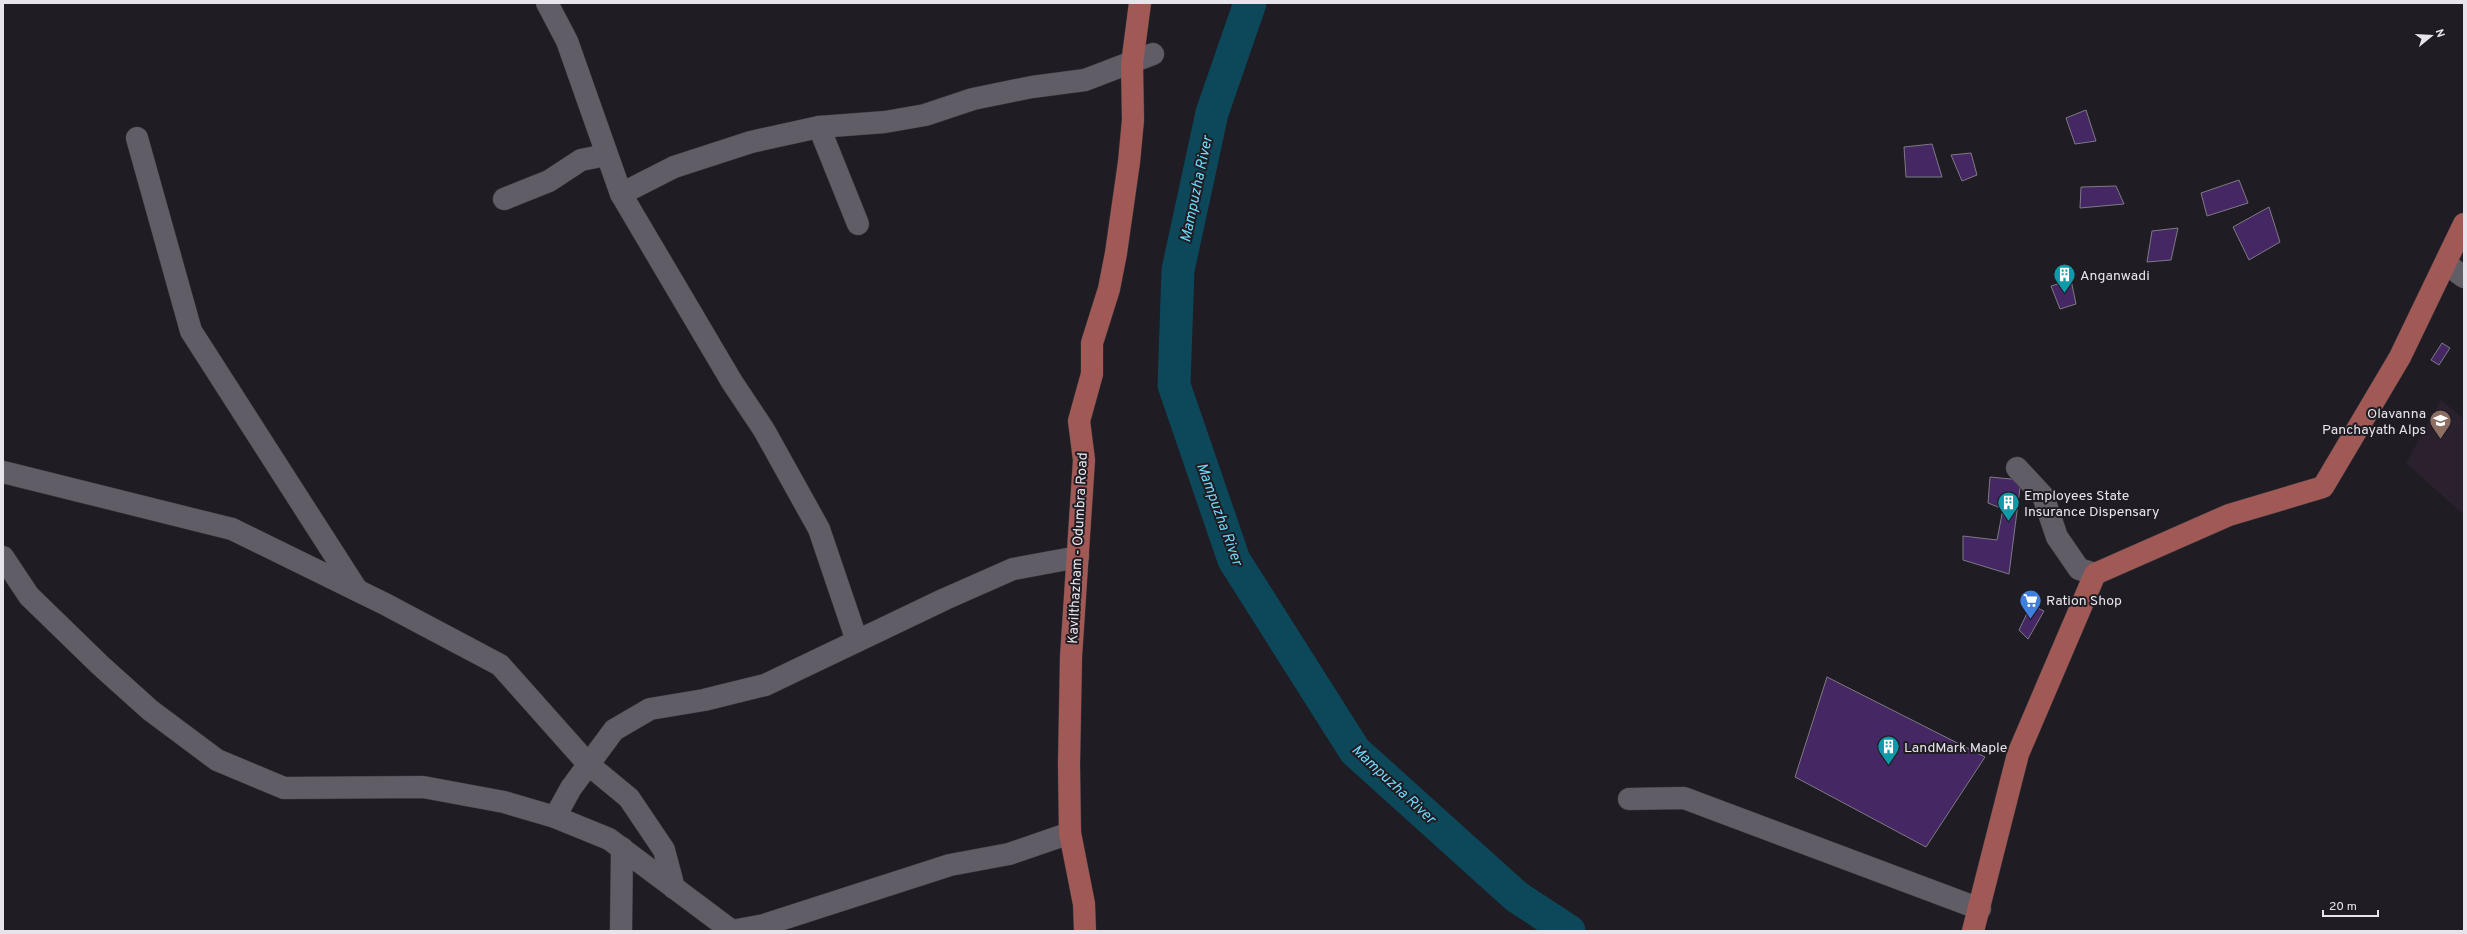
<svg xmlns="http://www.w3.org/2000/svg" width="2467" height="934" font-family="Overpass,sans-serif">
	<rect width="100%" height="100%" fill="#1f1c23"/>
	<polygon fill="#2b202e" points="2441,400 2464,419 2464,515 2406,463"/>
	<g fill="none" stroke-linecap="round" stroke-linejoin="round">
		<polyline stroke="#0c4859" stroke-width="33" points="1250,3 1212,113 1178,270 1174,385 1234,560 1355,751 1517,897 1569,931"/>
	</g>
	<g fill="#452764" stroke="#7d7a83">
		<polygon points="2086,110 2096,141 2075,144 2066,118"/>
		<polygon points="1932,144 1942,177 1906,177 1904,147"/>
		<polygon points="1971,153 1977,175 1962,181 1951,155"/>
		<polygon points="2239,180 2248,203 2207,216 2201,193"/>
		<polygon points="2116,186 2124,204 2080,208 2081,187"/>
		<polygon points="2269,207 2280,242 2249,260 2233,227"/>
		<polygon points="2178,228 2171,260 2147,262 2152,231"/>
		<polygon points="2071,280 2076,304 2060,309 2051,286"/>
		<polygon points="2442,343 2450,348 2439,365 2431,360"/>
		<polygon points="1990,477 2021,480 2009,574 1963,560 1963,536 1997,540 2003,509 1988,503"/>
		<polygon points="2031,605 2044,611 2028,639 2019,630"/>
		<polygon points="1827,677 1985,757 1926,847 1795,777"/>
	</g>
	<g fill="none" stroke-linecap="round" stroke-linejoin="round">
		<defs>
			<g id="minor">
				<polyline points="547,3 567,41 621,194 732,382 764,430 819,529 857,641"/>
				<polyline points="819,127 858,224"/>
				<polyline points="137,138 191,331 357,590"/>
				<polyline points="621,194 674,167 751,142 819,127 885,122 925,115 973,99 1032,87 1085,80 1153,54"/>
				<polyline points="504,199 549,181 581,160 606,155"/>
				<polyline points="2446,264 2464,277"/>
				<polyline points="2017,468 2043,496 2057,537 2079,569 2095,574"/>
				<polyline points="3,472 232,529 385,604 500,665 589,765 629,798 664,850 674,888"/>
				<polyline points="3,557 29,596 100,665 150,710 217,760 284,788 423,787 504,802 555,817 609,839 732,931 764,925 950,865 1009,854 1070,833"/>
				<polyline points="1629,799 1684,798 1980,909"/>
				<polyline points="555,817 571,788 614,730 650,709 704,700 765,685 945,599 1013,569 1078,557"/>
				<polyline points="621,931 622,848"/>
			</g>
			<g id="major">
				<polyline points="1085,931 1084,904 1070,833 1069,765 1071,657 1084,460 1079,421 1092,374 1092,343 1109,289 1116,253 1129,162 1133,120 1132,64 1140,3"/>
				<polyline points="1973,931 2018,754 2095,574 2229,515 2323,487 2400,357 2464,224"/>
			</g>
		</defs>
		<use href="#minor" stroke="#3a373d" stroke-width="23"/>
		<use href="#major" stroke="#3a373d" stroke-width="23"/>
		<use href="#minor" stroke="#615d66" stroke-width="22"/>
		<use href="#major" stroke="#a15956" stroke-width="22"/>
	</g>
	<defs>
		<symbol id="building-pin" viewBox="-11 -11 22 30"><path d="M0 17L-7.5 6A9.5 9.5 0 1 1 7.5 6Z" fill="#0f9aa8" stroke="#1f1c23"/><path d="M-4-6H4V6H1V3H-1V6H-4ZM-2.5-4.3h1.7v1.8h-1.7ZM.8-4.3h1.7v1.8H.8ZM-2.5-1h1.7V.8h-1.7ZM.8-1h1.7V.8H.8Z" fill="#fff"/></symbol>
		<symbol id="school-pin" viewBox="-11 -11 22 30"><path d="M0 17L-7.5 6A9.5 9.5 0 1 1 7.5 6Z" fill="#8d6e63" stroke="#1f1c23"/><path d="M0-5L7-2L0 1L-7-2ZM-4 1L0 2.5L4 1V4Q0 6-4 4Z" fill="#fff"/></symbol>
		<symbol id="supermarket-pin" viewBox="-11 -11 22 30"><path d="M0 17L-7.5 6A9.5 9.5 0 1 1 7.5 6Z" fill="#3f7fe0" stroke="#1f1c23"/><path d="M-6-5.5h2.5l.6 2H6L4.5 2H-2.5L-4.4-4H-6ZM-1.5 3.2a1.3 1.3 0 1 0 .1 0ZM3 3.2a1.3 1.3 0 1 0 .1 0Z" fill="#fff"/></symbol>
	</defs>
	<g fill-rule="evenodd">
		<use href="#building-pin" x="2052" y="262" width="25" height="34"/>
		<use href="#school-pin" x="2428" y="408" width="25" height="34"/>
		<use href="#building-pin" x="1996" y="490" width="25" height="34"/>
		<use href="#supermarket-pin" x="2018" y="588" width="25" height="34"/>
		<use href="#building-pin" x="1876" y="734" width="25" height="34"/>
	</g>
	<g text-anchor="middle" stroke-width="4" stroke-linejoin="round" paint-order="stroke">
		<g font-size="14" fill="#e7e5eb" stroke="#1f1c23" text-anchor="start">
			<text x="2080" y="280">Anganwadi</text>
			<text x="2426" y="418" text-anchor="end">Olavanna<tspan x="2426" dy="16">Panchayath Alps</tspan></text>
			<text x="2024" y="500">Employees State<tspan x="2024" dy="16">Insurance Dispensary</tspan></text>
			<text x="2046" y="605">Ration Shop</text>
			<text x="1904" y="752">LandMark Maple</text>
		</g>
		<g font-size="14" fill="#e7e5eb" stroke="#1f1c23">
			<text transform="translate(1077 548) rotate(-87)" y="5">Kavilthazham - Odumbra Road</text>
		</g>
		<g font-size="15" font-style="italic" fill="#6dd8f9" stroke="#1f1c23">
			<text transform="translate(1196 189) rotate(-78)" y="5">Mampuzha River</text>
			<text transform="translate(1220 514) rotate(70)" y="5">Mampuzha River</text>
			<text transform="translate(1394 784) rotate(43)" y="5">Mampuzha River</text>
		</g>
	</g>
	<rect width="2467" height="934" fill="none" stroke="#e7e5eb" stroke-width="8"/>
	<g transform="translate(2431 36) rotate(72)" stroke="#1f1c23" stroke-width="3" paint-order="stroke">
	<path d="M0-3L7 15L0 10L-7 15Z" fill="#e7e5eb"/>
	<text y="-6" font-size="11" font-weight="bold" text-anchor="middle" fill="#e7e5eb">N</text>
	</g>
	<path d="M2323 910v6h55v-6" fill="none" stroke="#e7e5eb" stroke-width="2"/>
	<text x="2329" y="910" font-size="12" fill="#e7e5eb" stroke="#1f1c23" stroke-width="3" paint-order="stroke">20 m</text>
</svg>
